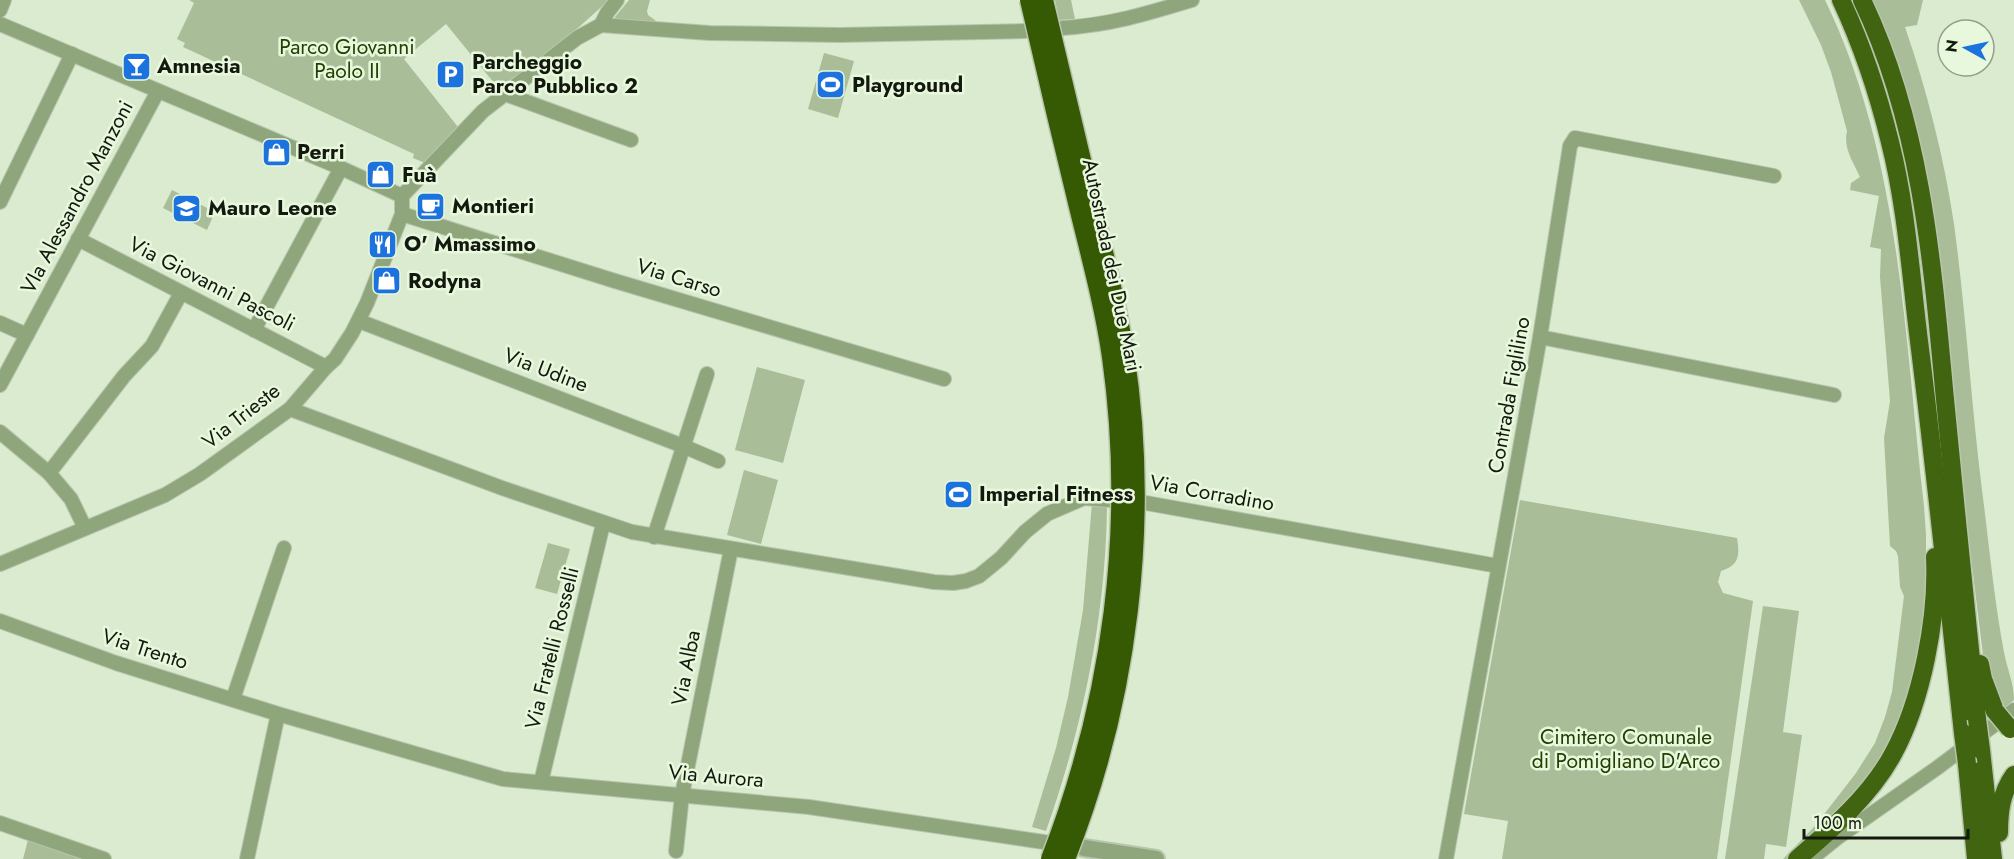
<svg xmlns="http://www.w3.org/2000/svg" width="2014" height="859" font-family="Jost,sans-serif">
	<rect width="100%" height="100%" fill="#dbebcf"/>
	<g fill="#a9be98">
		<polygon points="189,0 609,0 579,27 499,89 446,24 404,59 458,127 425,163 413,158 414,154 183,47 185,43 177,39 194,3"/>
		<polygon points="629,0 650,0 647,11 648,15 660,24 615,20 615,17"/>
		<polygon points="1055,0 1071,0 1075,19 1059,20"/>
		<path d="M1799,0H1825C1901,156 1904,337 1924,506L1926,535V599L1923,630L1916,668L1898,730L1868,781L1833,818L1787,859H1783L1815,826L1856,773L1875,743L1885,717L1892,692L1904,596L1900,587L1898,556L1896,551L1890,546L1884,438L1890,401L1880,277L1881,249L1870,247L1879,196L1850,190L1851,183L1860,177C1853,162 1843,148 1847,131L1831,72L1821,45Z"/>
		<path d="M1868,0H1923L1917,25L1905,27C1927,91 1944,157 1954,224C1966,313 1971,402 1982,490C1989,544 1994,599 2004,652C2007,669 2014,683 2014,700L2002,710L1984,663L1935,266Z"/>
		<polygon points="824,53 854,61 838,118 808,109"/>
		<polygon points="172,190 215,212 207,230 163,208"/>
		<polygon points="757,367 805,380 783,463 735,450"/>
		<polygon points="744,470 778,480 761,544 727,535"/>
		<path d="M1520,500L1737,538C1740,556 1739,565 1721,571L1718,582L1723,593L1753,601L1717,859H1502L1508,821L1464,814Z"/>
		<path d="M1092,503L1107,504C1106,616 1083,726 1046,831L1032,827L1056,748L1068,697L1083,610Z"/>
		<polygon points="548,543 570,549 557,594 535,588"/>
		<polygon points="1763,606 1799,611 1783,732 1802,735 1786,847 1766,844 1764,859 1725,859"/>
		<polygon points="29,836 83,855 82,859 23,859"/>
	</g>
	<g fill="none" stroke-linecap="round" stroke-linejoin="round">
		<defs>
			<g id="minor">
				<polyline points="0,10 4,0"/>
				<polyline points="0,24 341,168 402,196"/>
				<polyline points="601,25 709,33 840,35 1025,31"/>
				<path d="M1062,28C1110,25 1146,14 1192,0"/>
				<polyline points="505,94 631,140"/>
				<polyline points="402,196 483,111 577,38 601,25 607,13 617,0"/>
				<polyline points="0,202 72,54"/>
				<polyline points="402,214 615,281 944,379"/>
				<polyline points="78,239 326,367"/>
				<polyline points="359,321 683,446 718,461"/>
				<polyline points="0,323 27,335"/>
				<polyline points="254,330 341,168"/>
				<polyline points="1540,337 1834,395"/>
				<polyline points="0,385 158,91"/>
				<polyline points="290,409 502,488 632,532 934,582 953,583 966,581 979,576 1001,558 1025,532 1047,514 1084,498 1146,503 1498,566"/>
				<polyline points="0,432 49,473 71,499 85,528"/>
				<polyline points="49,473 124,376 152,346 181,293"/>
				<polyline points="654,537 707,374"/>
				<polyline points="0,564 165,495 200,474 290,409 326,367 335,359 352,333 367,303 402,214 402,196"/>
				<polyline points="0,621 116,663 278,714 503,779 809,807 1064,845"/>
				<polyline points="233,699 284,548"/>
				<polyline points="541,782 603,524"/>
				<polyline points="0,823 104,859"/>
				<polyline points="676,851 682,795 731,549"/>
				<polyline points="247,859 278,714"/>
				<polyline points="1446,859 1540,337 1570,146 1575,138 1774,176"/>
				<polyline points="1811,859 1837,838 1937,768 2014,710"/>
			</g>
			<polyline id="tertiary" points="1084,848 1156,859"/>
			<g id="trunk">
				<path d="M1841,0C1862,45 1878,93 1890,142C1907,209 1911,280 1920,349C1936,477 1949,605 1963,733"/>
				<path d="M1862,0C1920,121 1932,257 1944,389C1955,499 1965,609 1977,719"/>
				<polyline points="1980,664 1983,679 1995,711"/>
				<polyline points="1981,750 1993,859"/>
				<polyline points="1967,764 1976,859"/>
				<path d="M1999,833C1999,812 2001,793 2014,775"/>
				<path d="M1797,859C1832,829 1871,795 1893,754C1922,701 1938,617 1935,557"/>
			</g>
		</defs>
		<use href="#minor" stroke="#b7c5ac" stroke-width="16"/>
		<use href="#tertiary" stroke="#b7c5ac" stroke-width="20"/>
		<use href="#trunk" stroke="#b7c5ac" stroke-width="21"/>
		<use href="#minor" stroke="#8fa67d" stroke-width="14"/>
		<use href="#tertiary" stroke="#8fa67d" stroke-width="16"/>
		<use href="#trunk" stroke="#40640f" stroke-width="18"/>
		<defs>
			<g id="trunk-bridge">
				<polyline points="1995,711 2010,729"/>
				<polyline points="1977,719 1981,750"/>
				<polyline points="1963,733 1967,764"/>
			</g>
			<g id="motorway-bridge">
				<path d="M1029,0C1045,70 1062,141 1079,211C1091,260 1104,308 1111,357C1135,527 1112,699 1050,859"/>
				<path d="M1044,0C1060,67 1076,135 1092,202C1104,252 1117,302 1125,353C1151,522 1129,701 1066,859"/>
			</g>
		</defs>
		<use href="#trunk-bridge" stroke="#b7c5ac" stroke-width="21" stroke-linecap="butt"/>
		<use href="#motorway-bridge" stroke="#b7c5ac" stroke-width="21" stroke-linecap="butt"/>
		<use href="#trunk-bridge" stroke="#40640f" stroke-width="18"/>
		<use href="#motorway-bridge" stroke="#365903" stroke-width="18"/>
	</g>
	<defs>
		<symbol id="bar-square" viewBox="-11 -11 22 22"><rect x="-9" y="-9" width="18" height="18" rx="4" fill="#1d73dd" stroke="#e8f8dc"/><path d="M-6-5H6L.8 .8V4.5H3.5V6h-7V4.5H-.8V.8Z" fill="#fff"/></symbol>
		<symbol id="parking-square" viewBox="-11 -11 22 22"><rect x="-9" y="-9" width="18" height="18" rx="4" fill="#1d73dd" stroke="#e8f8dc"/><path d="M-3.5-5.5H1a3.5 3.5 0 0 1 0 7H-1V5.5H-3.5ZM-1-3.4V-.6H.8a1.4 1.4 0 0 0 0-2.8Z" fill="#fff"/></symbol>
		<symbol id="stadium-square" viewBox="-11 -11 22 22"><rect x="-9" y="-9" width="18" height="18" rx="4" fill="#1d73dd" stroke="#e8f8dc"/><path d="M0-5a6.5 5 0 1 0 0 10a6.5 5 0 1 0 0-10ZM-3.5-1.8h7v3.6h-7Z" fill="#fff"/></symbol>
		<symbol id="shop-square" viewBox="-11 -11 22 22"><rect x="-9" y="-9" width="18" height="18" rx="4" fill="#1d73dd" stroke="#e8f8dc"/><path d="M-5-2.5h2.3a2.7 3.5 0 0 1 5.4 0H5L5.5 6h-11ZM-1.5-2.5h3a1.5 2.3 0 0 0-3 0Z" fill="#fff"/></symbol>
		<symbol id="cafe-square" viewBox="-11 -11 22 22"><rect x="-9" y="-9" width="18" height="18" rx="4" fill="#1d73dd" stroke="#e8f8dc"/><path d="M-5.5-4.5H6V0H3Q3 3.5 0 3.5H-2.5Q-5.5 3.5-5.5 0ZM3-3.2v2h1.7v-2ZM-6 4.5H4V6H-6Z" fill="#fff"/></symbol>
		<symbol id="school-square" viewBox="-11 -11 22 22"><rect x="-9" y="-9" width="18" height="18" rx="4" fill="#1d73dd" stroke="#e8f8dc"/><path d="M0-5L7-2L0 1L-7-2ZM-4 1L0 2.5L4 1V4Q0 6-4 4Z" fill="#fff"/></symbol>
		<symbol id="restaurant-square" viewBox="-11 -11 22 22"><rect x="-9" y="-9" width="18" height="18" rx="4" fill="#1d73dd" stroke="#e8f8dc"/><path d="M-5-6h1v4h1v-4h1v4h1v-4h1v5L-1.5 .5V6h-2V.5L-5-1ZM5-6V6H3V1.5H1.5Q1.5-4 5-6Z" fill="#fff"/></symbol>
	</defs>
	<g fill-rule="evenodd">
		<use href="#bar-square" x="120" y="50" width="33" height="33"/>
		<use href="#parking-square" x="434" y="58" width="33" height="33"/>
		<use href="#stadium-square" x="814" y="68" width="33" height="33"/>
		<use href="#shop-square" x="260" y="136" width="33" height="33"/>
		<use href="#shop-square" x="364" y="158" width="33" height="33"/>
		<use href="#cafe-square" x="414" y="190" width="33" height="33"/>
		<use href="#school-square" x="170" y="192" width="33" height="33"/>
		<use href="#restaurant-square" x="366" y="228" width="33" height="33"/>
		<use href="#shop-square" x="370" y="264" width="33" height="33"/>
		<use href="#stadium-square" x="942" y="478" width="33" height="33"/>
	</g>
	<g text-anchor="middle" stroke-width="5" stroke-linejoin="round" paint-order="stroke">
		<g font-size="21" fill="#243e01" stroke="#e8f8dc">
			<text x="347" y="54">Parco Giovanni<tspan x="347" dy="24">Paolo II</tspan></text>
			<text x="1626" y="744">Cimitero Comunale<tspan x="1626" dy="24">di Pomigliano D'Arco</tspan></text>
		</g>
		<g font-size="21" font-weight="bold" fill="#14190f" stroke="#e8f8dc" text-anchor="start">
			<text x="472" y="69">Parcheggio<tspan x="472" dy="24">Parco Pubblico 2</tspan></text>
			<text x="157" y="73">Amnesia</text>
			<text x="852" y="92">Playground</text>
			<text x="297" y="159">Perri</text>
			<text x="402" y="182">Fuà</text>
			<text x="452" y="213">Montieri</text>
			<text x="208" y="215">Mauro Leone</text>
			<text x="404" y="251">O' Mmassimo</text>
			<text x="408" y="288">Rodyna</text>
			<text x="979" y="501">Imperial Fitness</text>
		</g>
		<g font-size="21" fill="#14190f" stroke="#e8f8dc">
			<text transform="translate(77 197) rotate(-62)" y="7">VIa Alessandro Manzoni</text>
			<text transform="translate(1112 265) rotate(78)" y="7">Autostrada dei Due Mari</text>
			<text transform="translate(679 278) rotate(17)" y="7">Via Carso</text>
			<text transform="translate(212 284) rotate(27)" y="7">Via Giovanni Pascoli</text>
			<text transform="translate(546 370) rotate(21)" y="7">Via Udine</text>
			<text transform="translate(1509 395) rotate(-80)" y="7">Contrada Figlilino</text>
			<text transform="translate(241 416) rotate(-38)" y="7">Via Trieste</text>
			<text transform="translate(1212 493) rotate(10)" y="7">Via Corradino</text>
			<text transform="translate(552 648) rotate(-76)" y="7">Via Fratelli Rosselli</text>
			<text transform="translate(145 649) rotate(18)" y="7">Via Trento</text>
			<text transform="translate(686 668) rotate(-79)" y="7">Via Alba</text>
			<text transform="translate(716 776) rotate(5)" y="7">Via Aurora</text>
		</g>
	</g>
	<g transform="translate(1966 48) rotate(278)"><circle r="28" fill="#e8f8dc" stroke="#939f8a" stroke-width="1.5"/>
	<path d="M0-4.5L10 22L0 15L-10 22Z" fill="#1d73dd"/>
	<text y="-9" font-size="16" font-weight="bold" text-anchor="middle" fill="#14190f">N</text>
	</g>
	<path d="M1804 829v9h164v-9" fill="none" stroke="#14190f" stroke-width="3"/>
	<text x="1813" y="829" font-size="18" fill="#14190f" stroke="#e8f8dc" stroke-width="4.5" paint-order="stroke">100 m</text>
</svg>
